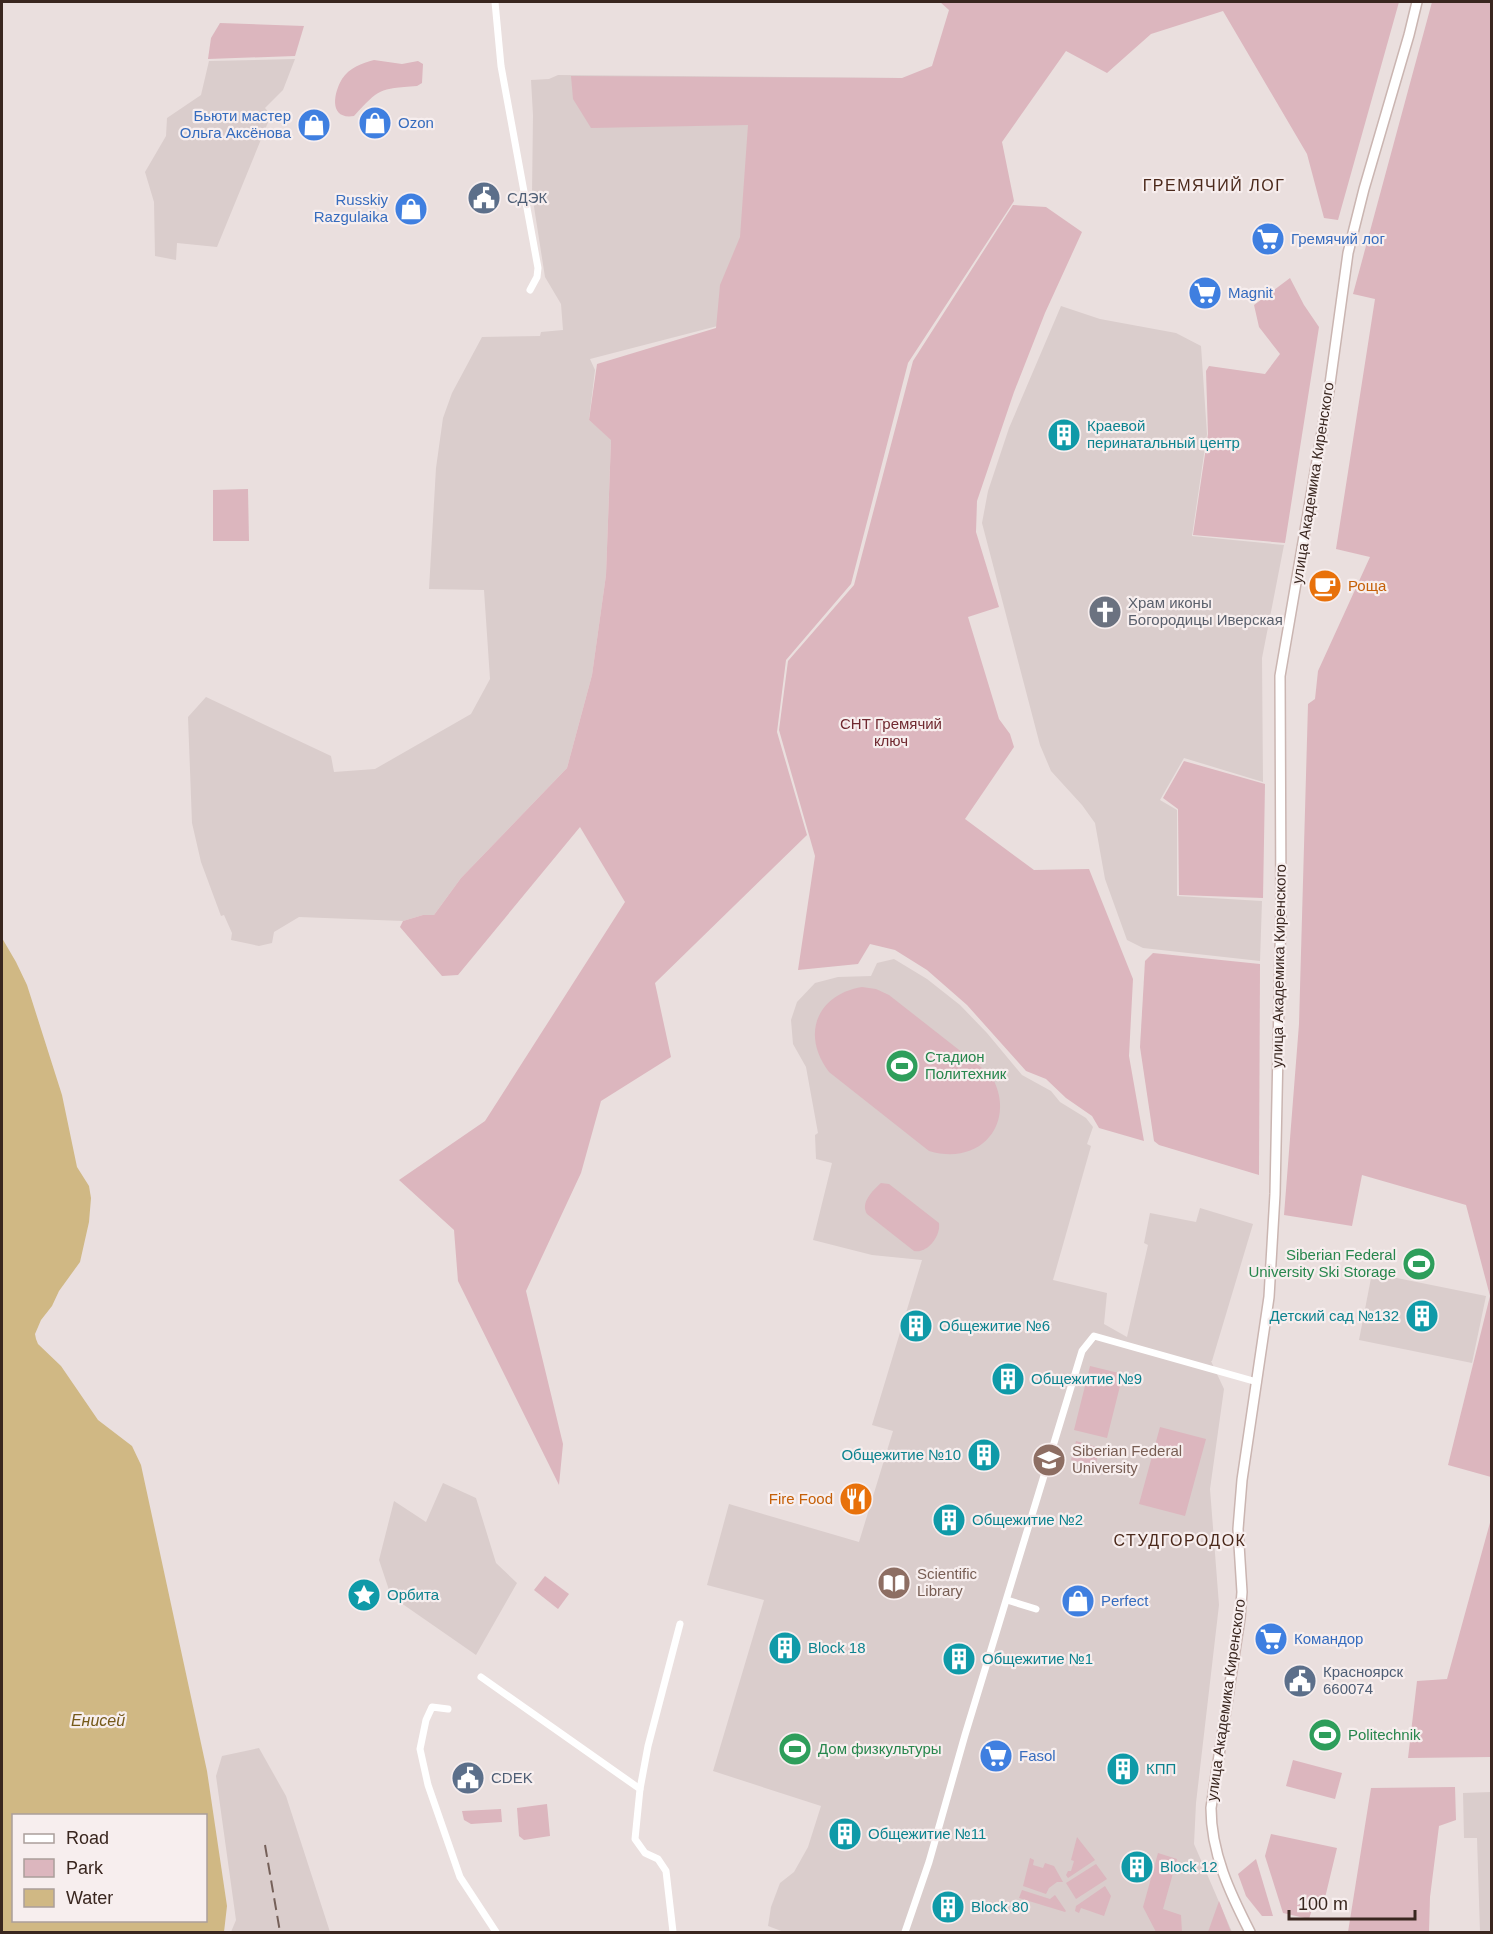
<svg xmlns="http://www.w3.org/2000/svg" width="1493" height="1934" font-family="Helvetica,sans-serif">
	<rect width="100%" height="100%" fill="#eadfde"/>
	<g fill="#dacdcc">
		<polygon points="295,59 283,90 265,108 271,115 217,247 177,243 176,260 155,256 154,202 145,172 166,136 167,118 201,95 209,61"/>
		<polygon points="558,75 902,78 799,305 590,359 595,370 589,420 611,439 606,575 592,675 567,768 461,878 434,915 423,915 403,921 299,917 274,932 272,943 259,946 231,940 232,933 224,915 221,916 201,862 192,823 188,717 206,697 331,756 334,772 375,769 471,714 490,679 484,590 429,589 436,468 443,418 452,393 482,337 540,336 541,332 563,330 561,304 545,277 532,194 533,115 531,80 549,79"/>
		<polygon points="1061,306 1100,319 1176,333 1201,346 1207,434 1192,536 1284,545 1262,658 1263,782 1184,758 1160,800 1177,810 1177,896 1262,901 1260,961 1143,948 1127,940 1105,879 1095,823 1082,805 1051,771 1040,745 982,523 988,491 1009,428"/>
		<polygon points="894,959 927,979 960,1005 987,1033 1022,1075 1051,1091 1060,1102 1086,1118 1093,1127 1087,1144 1091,1146 1053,1280 1107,1293 1104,1324 1127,1337 1148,1245 1144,1243 1150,1213 1196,1222 1200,1208 1253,1224 1212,1361 1211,1361 1224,1389 1210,1489 1219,1605 1196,1803 1194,1844 1232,1932 784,1932 768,1926 771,1907 780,1883 794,1872 808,1847 821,1806 713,1771 764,1600 707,1585 729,1504 859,1542 893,1431 872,1425 922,1260 872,1255 813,1240 832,1163 816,1159 815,1135 818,1133 806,1067 793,1044 791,1020 797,1002 815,983 838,977 871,976 877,963"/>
		<polygon points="1372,1273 1486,1296 1472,1363 1359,1340"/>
		<polygon points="443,1483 476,1498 496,1563 517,1583 476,1655 391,1596 379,1560 394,1501 426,1522"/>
		<polygon points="259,1748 286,1796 330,1932 231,1932 236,1920 216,1776 222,1756"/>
		<polygon points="1491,1792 1491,1932 1480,1932 1477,1838 1464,1838 1463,1793"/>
	</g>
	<g fill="#dcb6be">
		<polygon points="940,2 1399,2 1338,220 1324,218 1307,154 1223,11 1151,34 1107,73 1066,51 1002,142 1014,201 908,363 851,584 786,660 777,732 807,835 655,983 671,1057 601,1101 581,1173 526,1291 563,1444 559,1485 458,1281 454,1230 399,1180 485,1121 625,902 580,827 458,975 442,976 400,927 403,921 423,915 434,915 461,878 567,768 592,675 606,575 611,440 589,420 597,364 716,328 720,285 740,237 748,125 591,128 573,99 571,76 902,78 932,66 949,10"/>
		<polygon points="1432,2 1492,2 1491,1477 1448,1465 1490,1296 1466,1205 1362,1175 1352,1226 1284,1215 1299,1024 1308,704 1315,699 1318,671 1370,557 1336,549 1375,299 1353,294"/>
		<polygon points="220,23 304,26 295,56 208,59 211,38"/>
		<path d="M374,60L402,64L418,61L423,64L422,83L417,86C378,89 380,88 354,116C329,120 333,94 342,79C349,68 362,63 374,60Z"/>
		<polygon points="1013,205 1046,207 1082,232 1045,313 1014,392 977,501 976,532 999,607 968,617 999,719 1010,734 1014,747 965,819 1034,870 1089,869 1133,979 1129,1056 1144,1141 1099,1128 1092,1116 1066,1098 1046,1079 1026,1071 967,1005 927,970 895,950 870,944 858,964 798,970 815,856 779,730 788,661 854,585 913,361"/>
		<polygon points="1290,278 1304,305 1319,327 1285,543 1193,535 1208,434 1206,371 1209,366 1265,374 1280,354 1259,327 1254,305"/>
		<polygon points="248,489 249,541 213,541 213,490"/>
		<polygon points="1184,761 1265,784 1263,898 1179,895 1178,809 1163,798"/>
		<polygon points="1153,953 1260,964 1259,1175 1159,1145 1154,1141 1140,1047 1145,961"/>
		<path d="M862,987L876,989L889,995L991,1075C1018,1122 981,1167 929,1151L829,1072C801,1035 816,995 862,987Z"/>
		<path d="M881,1183L889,1184L939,1223C941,1236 927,1254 914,1251L867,1214C860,1203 872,1191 881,1183Z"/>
		<polygon points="1090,1366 1123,1374 1107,1438 1074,1430"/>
		<polygon points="1160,1427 1206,1439 1185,1516 1139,1504"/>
		<polygon points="1076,1441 1100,1448 1095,1467 1071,1460"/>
		<polygon points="1491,1519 1491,1757 1408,1758 1417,1681 1447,1679"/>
		<polygon points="545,1576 569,1594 558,1609 534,1590"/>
		<polygon points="1293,1760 1342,1773 1335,1799 1286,1786"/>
		<polygon points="1455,1787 1456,1820 1439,1826 1430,1897 1429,1932 1348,1932 1371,1788"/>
		<polygon points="547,1804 550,1836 524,1840 519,1836 517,1808"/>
		<polygon points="501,1809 502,1822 471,1824 464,1820 462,1811"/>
		<polygon points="1271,1834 1337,1848 1324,1902 1315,1900 1309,1919 1283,1913 1265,1856"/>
		<polygon points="1077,1837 1095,1860 1068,1878 1066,1875 1068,1871 1071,1871 1074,1861 1071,1860"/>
		<polygon points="1158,1853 1177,1859 1163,1909 1181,1915 1182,1932 1156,1932 1143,1907"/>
		<polygon points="1030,1858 1034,1860 1033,1865 1043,1868 1045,1863 1054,1866 1063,1882 1057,1882 1049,1888 1046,1894 1023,1886"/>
		<polygon points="1256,1859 1273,1916 1262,1916 1246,1896 1238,1874"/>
		<polygon points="1096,1864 1107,1879 1076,1899 1066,1883"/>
		<polygon points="1105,1886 1111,1896 1104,1916 1081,1908 1079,1913 1075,1911 1076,1906"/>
		<polygon points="1022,1890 1050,1899 1055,1895 1066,1911 1065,1912 1019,1898"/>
		<polygon points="1219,1901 1231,1932 1208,1932"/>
	</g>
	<path fill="#d0b884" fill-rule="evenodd" d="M2,938L16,962L27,985L62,1095L77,1167L89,1186L91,1198L89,1222L80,1262L59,1291L52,1306L41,1320L35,1334L36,1339L38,1344L61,1366L98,1420L132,1446L141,1465L207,1771L227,1906L224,1932H2ZM14,1816H206V1920H14Z"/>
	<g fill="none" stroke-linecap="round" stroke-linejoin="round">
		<defs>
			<path id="secondary" d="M1250,1932C1230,1893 1211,1853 1211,1808L1240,1618L1242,1592L1238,1529L1242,1480L1269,1297L1275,1194L1281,907L1280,676L1329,391L1348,253L1364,189L1409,35L1417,2"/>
		</defs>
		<use href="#secondary" stroke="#cab5b1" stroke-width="12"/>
		<g stroke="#fff" stroke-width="7">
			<polyline points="495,2 501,66 538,268 537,277 530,290"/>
			<polyline points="1007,1600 1036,1609"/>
			<polyline points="481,1677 640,1789 635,1839 645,1853 658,1859 666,1871 673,1932"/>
			<polyline points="448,1709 432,1707 426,1720 420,1749 428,1785 460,1877 496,1932"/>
			<polyline points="640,1789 648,1746 680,1624"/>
			<polyline points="905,1932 929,1862 965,1735 1082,1351 1094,1336 1257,1382"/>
		</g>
		<use href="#secondary" stroke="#fff" stroke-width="9"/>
		<polyline stroke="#756059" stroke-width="2" stroke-dasharray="12 6" stroke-linecap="butt" points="265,1845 280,1932"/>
	</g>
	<defs>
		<symbol id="shop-disc" viewBox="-11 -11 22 22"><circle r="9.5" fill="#3f7fe0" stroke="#f7eeee"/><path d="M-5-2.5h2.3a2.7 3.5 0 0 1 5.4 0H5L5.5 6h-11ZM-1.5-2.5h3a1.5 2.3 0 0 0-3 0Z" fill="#fff"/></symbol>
		<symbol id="civic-disc" viewBox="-11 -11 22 22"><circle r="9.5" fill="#5c6f8a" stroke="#f7eeee"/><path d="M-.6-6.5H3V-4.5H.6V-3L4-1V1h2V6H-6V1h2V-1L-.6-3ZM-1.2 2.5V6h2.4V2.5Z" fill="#fff"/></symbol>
		<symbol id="supermarket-disc" viewBox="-11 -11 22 22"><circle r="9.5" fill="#3f7fe0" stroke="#f7eeee"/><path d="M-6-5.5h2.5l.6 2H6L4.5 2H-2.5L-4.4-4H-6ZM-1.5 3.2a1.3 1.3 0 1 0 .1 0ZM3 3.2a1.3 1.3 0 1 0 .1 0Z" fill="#fff"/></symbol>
		<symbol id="building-disc" viewBox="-11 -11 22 22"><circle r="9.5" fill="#0f9aa8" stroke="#f7eeee"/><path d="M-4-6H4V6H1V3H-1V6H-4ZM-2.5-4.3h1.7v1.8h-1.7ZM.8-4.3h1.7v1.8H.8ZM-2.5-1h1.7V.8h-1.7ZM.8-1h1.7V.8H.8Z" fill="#fff"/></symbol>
		<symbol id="cafe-disc" viewBox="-11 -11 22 22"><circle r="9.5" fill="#e8710a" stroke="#f7eeee"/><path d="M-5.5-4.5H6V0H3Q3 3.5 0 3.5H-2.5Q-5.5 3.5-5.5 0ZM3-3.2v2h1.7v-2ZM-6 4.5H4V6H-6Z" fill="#fff"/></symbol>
		<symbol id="church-disc" viewBox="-11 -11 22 22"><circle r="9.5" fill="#6b7280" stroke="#f7eeee"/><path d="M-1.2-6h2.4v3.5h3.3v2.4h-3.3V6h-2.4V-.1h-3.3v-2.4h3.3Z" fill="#fff"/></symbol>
		<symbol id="stadium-disc" viewBox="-11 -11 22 22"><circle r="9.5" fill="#2e9e5b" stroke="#f7eeee"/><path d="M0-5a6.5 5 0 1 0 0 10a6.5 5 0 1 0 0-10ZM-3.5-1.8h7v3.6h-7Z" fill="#fff"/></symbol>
		<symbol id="university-disc" viewBox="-11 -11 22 22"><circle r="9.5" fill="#8d6e63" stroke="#f7eeee"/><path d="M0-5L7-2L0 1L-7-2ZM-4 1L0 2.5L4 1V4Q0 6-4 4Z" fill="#fff"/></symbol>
		<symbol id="restaurant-disc" viewBox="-11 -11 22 22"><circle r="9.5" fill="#e8710a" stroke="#f7eeee"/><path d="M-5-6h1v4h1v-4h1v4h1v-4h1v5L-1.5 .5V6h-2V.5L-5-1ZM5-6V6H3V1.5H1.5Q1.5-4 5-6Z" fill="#fff"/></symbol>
		<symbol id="library-disc" viewBox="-11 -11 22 22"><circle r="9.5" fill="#8d6e63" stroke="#f7eeee"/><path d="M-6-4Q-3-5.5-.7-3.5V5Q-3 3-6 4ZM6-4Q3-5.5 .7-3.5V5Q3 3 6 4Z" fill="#fff"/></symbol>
		<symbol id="sight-disc" viewBox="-11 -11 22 22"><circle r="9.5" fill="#0f9aa8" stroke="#f7eeee"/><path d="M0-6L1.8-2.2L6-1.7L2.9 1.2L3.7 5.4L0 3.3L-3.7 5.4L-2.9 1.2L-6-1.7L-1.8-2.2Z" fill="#fff"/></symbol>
	</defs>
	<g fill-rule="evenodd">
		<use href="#shop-disc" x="356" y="104" width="38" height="38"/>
		<use href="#shop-disc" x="295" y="106" width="38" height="38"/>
		<use href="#civic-disc" x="465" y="179" width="38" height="38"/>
		<use href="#shop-disc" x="392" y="190" width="38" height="38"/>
		<use href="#supermarket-disc" x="1249" y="220" width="38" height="38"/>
		<use href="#supermarket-disc" x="1186" y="274" width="38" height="38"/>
		<use href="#building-disc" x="1045" y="416" width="38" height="38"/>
		<use href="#cafe-disc" x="1306" y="567" width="38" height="38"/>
		<use href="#church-disc" x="1086" y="593" width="38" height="38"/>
		<use href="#stadium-disc" x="883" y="1047" width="38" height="38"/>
		<use href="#stadium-disc" x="1400" y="1245" width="38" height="38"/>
		<use href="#building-disc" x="1403" y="1297" width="38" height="38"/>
		<use href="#building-disc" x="897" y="1307" width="38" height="38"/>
		<use href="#building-disc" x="989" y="1360" width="38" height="38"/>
		<use href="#building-disc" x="965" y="1436" width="38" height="38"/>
		<use href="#university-disc" x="1030" y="1441" width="38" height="38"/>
		<use href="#restaurant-disc" x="837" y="1480" width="38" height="38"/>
		<use href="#building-disc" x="930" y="1501" width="38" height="38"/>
		<use href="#library-disc" x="875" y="1564" width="38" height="38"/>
		<use href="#sight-disc" x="345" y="1576" width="38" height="38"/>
		<use href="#shop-disc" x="1059" y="1582" width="38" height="38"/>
		<use href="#supermarket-disc" x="1252" y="1620" width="38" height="38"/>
		<use href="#building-disc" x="766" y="1629" width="38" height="38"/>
		<use href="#building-disc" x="940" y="1640" width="38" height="38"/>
		<use href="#civic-disc" x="1281" y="1662" width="38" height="38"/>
		<use href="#stadium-disc" x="1306" y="1716" width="38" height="38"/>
		<use href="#stadium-disc" x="776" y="1730" width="38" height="38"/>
		<use href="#supermarket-disc" x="977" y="1737" width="38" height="38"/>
		<use href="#building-disc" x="1104" y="1750" width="38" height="38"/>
		<use href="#civic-disc" x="449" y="1759" width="38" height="38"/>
		<use href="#building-disc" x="826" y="1815" width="38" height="38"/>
		<use href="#building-disc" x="1118" y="1848" width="38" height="38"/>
		<use href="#building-disc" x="929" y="1888" width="38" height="38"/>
	</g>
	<g text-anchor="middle" stroke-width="4.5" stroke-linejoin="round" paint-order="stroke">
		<g font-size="15" fill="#366cbe" stroke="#f7eeee" text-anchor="start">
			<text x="291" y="121" text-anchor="end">Бьюти мастер<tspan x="291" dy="17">Oльга Аксёнова</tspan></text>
			<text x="398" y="128">Ozon</text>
			<text x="388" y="205" text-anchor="end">Russkiy<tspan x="388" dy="17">Razgulaika</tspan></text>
			<text x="1291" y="244">Гремячий лог</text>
			<text x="1228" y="298">Magnit</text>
			<text x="1101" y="1606">Perfect</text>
			<text x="1294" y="1644">Командор</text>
			<text x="1019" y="1761">Fasol</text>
		</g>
		<g font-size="15" fill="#4e5e75" stroke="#f7eeee" text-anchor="start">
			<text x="507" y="203">СДЭК</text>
			<text x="1323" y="1677">Красноярск<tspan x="1323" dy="17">660074</tspan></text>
			<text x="491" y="1783">CDEK</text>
		</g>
		<g font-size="15" fill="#0d838f" stroke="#f7eeee" text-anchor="start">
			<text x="1087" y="431">Краевой<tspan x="1087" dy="17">перинатальный центр</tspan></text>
			<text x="1399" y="1321" text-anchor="end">Детский сад №132</text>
			<text x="939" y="1331">Общежитие №6</text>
			<text x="1031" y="1384">Общежитие №9</text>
			<text x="961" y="1460" text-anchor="end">Общежитие №10</text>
			<text x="972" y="1525">Общежитие №2</text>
			<text x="387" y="1600">Орбита</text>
			<text x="808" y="1653">Block 18</text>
			<text x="982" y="1664">Общежитие №1</text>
			<text x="1146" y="1774">КПП</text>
			<text x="868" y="1839">Общежитие №11</text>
			<text x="1160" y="1872">Block 12</text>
			<text x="971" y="1912">Block 80</text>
		</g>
		<g font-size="15" fill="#39261f" stroke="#f7eeee">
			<text transform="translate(1313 483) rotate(-81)" y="5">улица Академика Киренского</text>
			<text transform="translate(1279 966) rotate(-89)" y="5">улица Академика Киренского</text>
			<text transform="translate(1226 1700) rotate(-82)" y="5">улица Академика Киренского</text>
		</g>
		<g font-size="15" fill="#c56008" stroke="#f7eeee" text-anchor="start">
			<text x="1348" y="591">Роща</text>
			<text x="833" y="1504" text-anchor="end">Fire Food</text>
		</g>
		<g font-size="15" fill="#5b616d" stroke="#f7eeee" text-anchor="start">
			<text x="1128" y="608">Храм иконы<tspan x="1128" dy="17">Богородицы Иверская</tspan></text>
		</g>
		<g font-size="15" fill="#702930" stroke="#f7eeee">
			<text x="891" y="729">СНТ Гремячий<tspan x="891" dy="17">ключ</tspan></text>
		</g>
		<g font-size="15" fill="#27864d" stroke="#f7eeee" text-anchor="start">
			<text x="925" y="1062">Стадион<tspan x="925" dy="17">Политехник</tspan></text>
			<text x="1396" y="1260" text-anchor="end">Siberian Federal<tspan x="1396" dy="17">University Ski Storage</tspan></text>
			<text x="1348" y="1740">Politechnik</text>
			<text x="818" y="1754">Дом физкультуры</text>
		</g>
		<g font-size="15" fill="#785e54" stroke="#f7eeee" text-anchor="start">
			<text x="1072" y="1456">Siberian Federal<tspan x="1072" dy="17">University</tspan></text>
			<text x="917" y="1579">Scientific<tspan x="917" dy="17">Library</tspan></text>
		</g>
		<g font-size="16" letter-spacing="1.5" fill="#4b291b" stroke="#f7eeee">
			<text x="1214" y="191">ГРЕМЯЧИЙ ЛОГ</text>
			<text x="1180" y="1546">СТУДГОРОДОК</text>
		</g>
		<g font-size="16" font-style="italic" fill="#75591a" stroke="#f7eeee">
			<text x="98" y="1726">Енисей</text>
		</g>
	</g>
	<rect width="1493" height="1934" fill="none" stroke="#39261f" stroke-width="6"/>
	<rect x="12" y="1814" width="195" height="108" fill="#f7eeee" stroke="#ab9e9b" stroke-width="1.5"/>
	<rect x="24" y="1834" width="30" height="9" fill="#ffffff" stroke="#ab9e9b" stroke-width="1.5"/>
	<text x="66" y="1844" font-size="18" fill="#39261f">Road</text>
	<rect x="24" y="1859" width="30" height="18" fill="#dcb6be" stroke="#ab9e9b" stroke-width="1.5"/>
	<text x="66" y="1874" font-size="18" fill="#39261f">Park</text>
	<rect x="24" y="1889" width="30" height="18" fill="#d0b884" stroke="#ab9e9b" stroke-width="1.5"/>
	<text x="66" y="1904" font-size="18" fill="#39261f">Water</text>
	<path d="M1289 1910v9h126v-9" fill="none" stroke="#39261f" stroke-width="3"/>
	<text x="1298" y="1910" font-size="18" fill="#39261f" stroke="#f7eeee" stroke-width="4.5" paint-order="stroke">100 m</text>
</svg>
